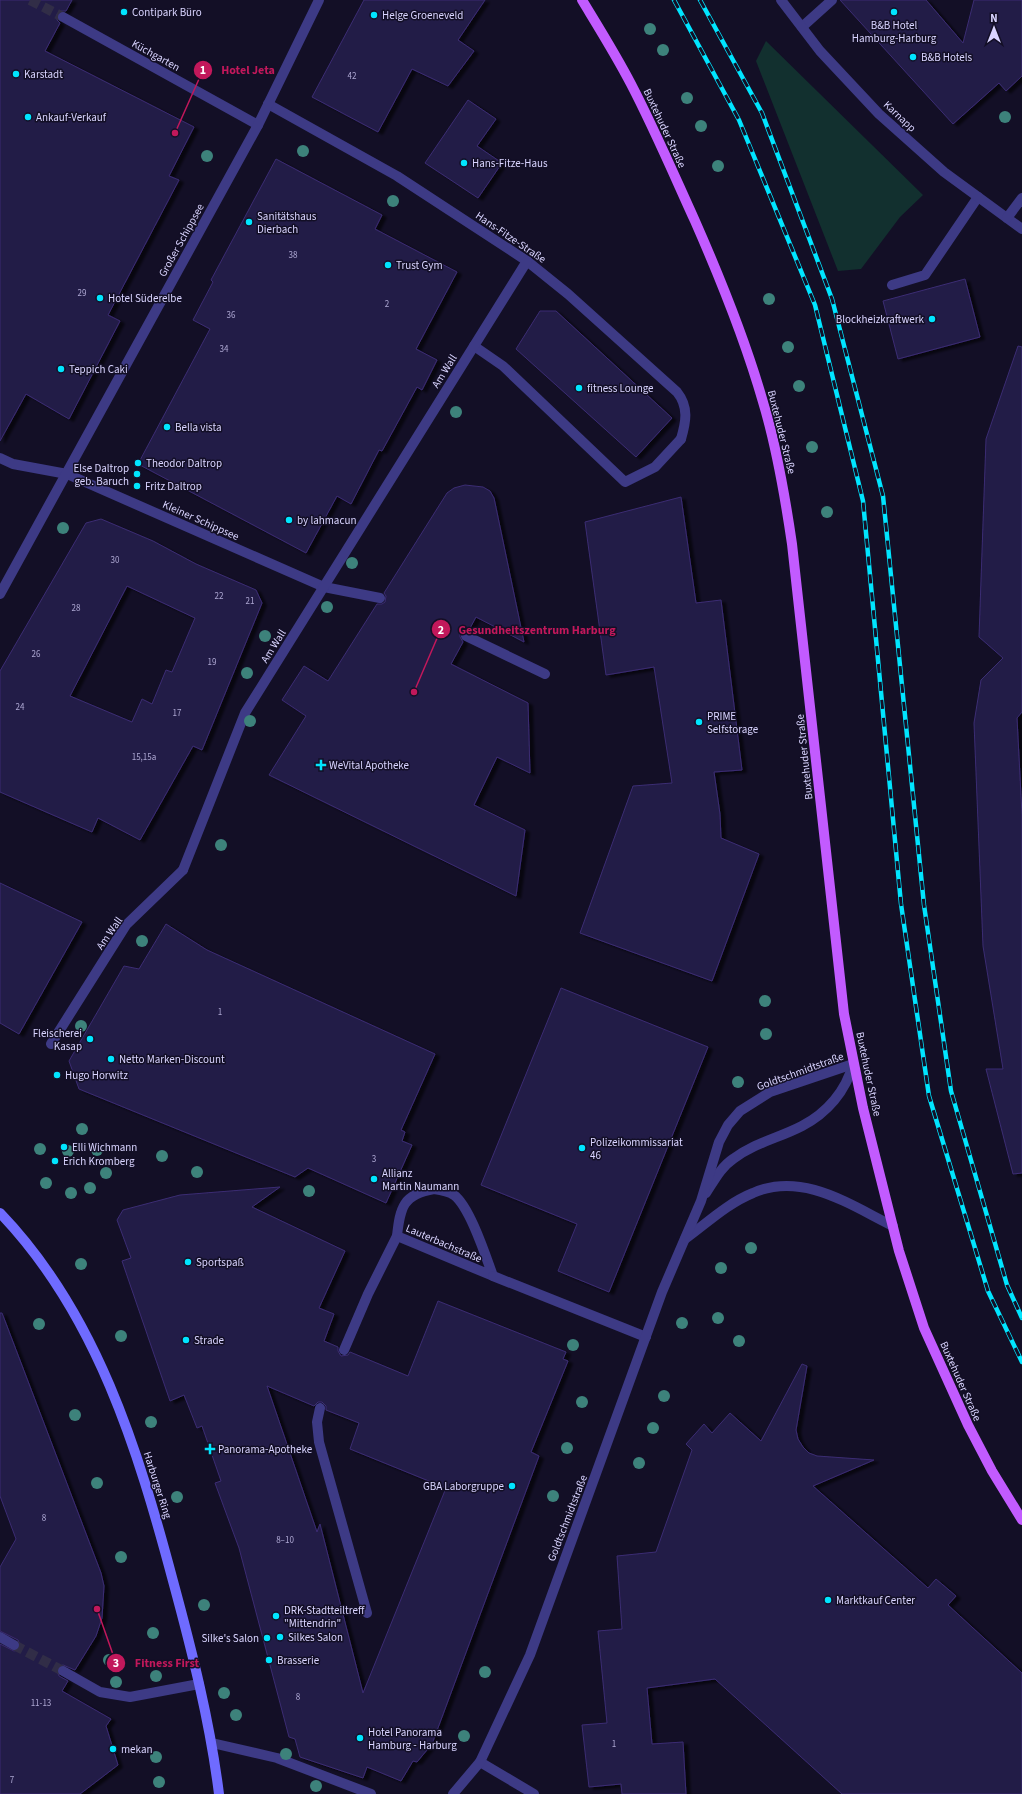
<svg xmlns="http://www.w3.org/2000/svg" width="1022" height="1794" font-family="'Source Sans 3',sans-serif">
	<defs>
		<filter id="shadow"><feDropShadow dx="4.5" dy="2.5" stdDeviation="1" flood-color="#0009"/></filter>
	</defs>
	<rect width="100%" height="100%" fill="#130f26"/>
	<polygon fill="#12302f" points="766,41 923,195 900,217 861,269 838,271 756,61"/>
	<g fill="#241b47" stroke="#3b2d73" fill-rule="evenodd" filter="url(#shadow)">
		<polygon points="0,0 72,0 66,11 60,11 57,14 57,20 60,23 45,51 194,127 169,176 179,180 108,315 120,321 69,419 26,394 0,441"/>
		<polygon points="364,0 485,0 458,40 474,51 448,86 412,69 378,132 312,97"/>
		<polygon points="840,0 926,0 963,43 974,0 1022,0 1022,76 1006,91 999,83 953,124"/>
		<polygon points="468,100 496,119 477,146 502,163 478,198 425,163"/>
		<polygon points="276,159 382,215 375,229 457,272 416,349 437,360 422,390 417,387 382,451 379,450 351,504 337,496 306,553 138,464 210,329 193,320 213,282 211,280"/>
		<polygon points="965,279 980,337 898,359 883,301"/>
		<polygon points="540,311 556,311 672,418 636,457 516,349"/>
		<polygon points="1018,346 1022,347 1022,712 1017,718 1022,815 1022,1173 1013,1174 986,1069 1003,1069 983,946 974,723 981,680 1003,658 979,637 986,439"/>
		<polygon points="465,485 483,487 490,491 494,498 524,642 476,617 469,630 465,630 460,633 460,637 463,642 451,664 528,703 530,773 497,757 474,805 525,830 516,896 269,775 306,716 282,700 304,666 328,681 377,604 382,604 385,602 386,596 384,593 447,493 454,488"/>
		<polygon points="681,497 696,603 721,600 742,770 714,772 720,814 721,838 759,854 712,981 580,933 633,786 672,783 654,667 606,675 585,522"/>
		<path d="M101,519L153,541L196,564L256,590L262,603L202,750L193,746L140,840L98,818L92,832L0,792V671L86,523ZM127,586L195,618L172,672L166,670L152,704L142,699L132,722L70,696Z"/>
		<polygon points="0,883 82,922 19,1034 0,1023"/>
		<polygon points="166,924 207,950 435,1054 401,1130 405,1132 402,1141 412,1145 386,1203 308,1168 295,1177 79,1089 69,1061 124,966 139,969"/>
		<polygon points="561,988 708,1047 609,1292 558,1271 577,1224 481,1185"/>
		<path d="M280,1187L252,1207L345,1251L319,1308L334,1314L324,1341L338,1347V1351L341,1356L348,1355L350,1352L408,1376L438,1301L566,1352L563,1359L568,1361L531,1452L539,1456L432,1744L417,1762L413,1761L401,1781L367,1767L363,1778L300,1757L295,1739L289,1737L239,1548L215,1483L221,1481L202,1426L197,1428L184,1395L170,1401L122,1261L131,1258L117,1220L123,1210L180,1195ZM267,1386L314,1406L318,1402H322L326,1406V1410L359,1423L350,1449L446,1488L363,1693L320,1524L317,1532Z"/>
		<polygon points="0,1313 2,1313 101,1573 104,1586 102,1618 96,1636 75,1670 63,1665 58,1667 57,1671 59,1676 68,1681 62,1691 111,1719 106,1726 118,1765 80,1794 0,1794 0,1644 14,1651 18,1650 20,1645 18,1640 0,1631 0,1567 16,1539 0,1496"/>
		<polygon points="802,1364 807,1366 796,1430 798,1439 803,1447 809,1453 817,1456 874,1460 813,1486 928,1588 936,1579 956,1596 948,1605 1022,1673 1022,1794 842,1794 715,1679 647,1688 652,1744 683,1742 686,1794 622,1794 621,1784 589,1787 582,1725 607,1723 598,1631 622,1629 617,1556 656,1552 692,1450 686,1444 704,1424 712,1433 730,1413 761,1441"/>
	</g>
	<g fill="none" stroke-linecap="round" stroke-linejoin="round">
		<polyline stroke="#312d47" stroke-width="10" stroke-dasharray="10 5" stroke-linecap="butt" points="14,1645 63,1671"/>
		<polyline stroke="#312d47" stroke-width="10" stroke-dasharray="10 5" stroke-linecap="butt" points="30,0 63,17"/>
		<g stroke="#3d3a85" stroke-width="10">
			<polyline points="802,27 832,0"/>
			<polyline points="892,285 925,275 978,197"/>
			<polyline points="474,346 503,366 625,482 655,467 681,439"/>
			<polyline points="324,587 380,598"/>
			<polyline points="466,636 545,674"/>
			<polyline points="51,1044 126,925 183,870"/>
			<polyline points="344,1350 368,1294 397,1236"/>
			<polyline points="320,1408 317,1422 319,1442 367,1613"/>
			<polyline points="212,1743 277,1758 371,1794"/>
		</g>
		<g stroke="#3d3a85" stroke-width="10">
			<polyline points="0,1637 14,1645"/>
			<polyline points="63,1671 100,1692 130,1697 199,1684"/>
		</g>
		<g stroke="#3d3a85" stroke-width="10">
			<polyline points="781,0 820,51 879,114 944,172 1022,229"/>
			<polyline points="63,17 258,125"/>
			<path d="M268,104L397,176L527,261L568,294L677,392C689,407 686,422 681,439"/>
			<polyline points="1007,218 1022,198"/>
			<polyline points="0,458 13,464 67,474 324,587"/>
			<polyline points="0,594 258,125 319,0"/>
			<polyline points="183,870 245,713 527,261"/>
			<path d="M434,1189C441,1190 448,1191 454,1195C470,1207 486,1257 493,1276L397,1236C400,1208 403,1194 434,1189Z"/>
			<path d="M706,1193C714,1181 721,1167 733,1159C754,1143 779,1138 802,1126C827,1113 846,1091 853,1064"/>
			<path d="M685,1239C707,1223 728,1203 753,1193C802,1171 850,1205 893,1226"/>
			<polyline points="493,1276 646,1337"/>
			<polyline points="480,1762 534,1794"/>
			<polyline points="453,1794 480,1762 530,1655 662,1292 701,1201 719,1142 728,1125 740,1111 770,1092 853,1064"/>
		</g>
		<path stroke="#6f6bff" stroke-width="10" d="M0,1213C97,1314 138,1450 173,1581C192,1651 210,1722 219,1794"/>
		<path stroke="#c25bff" stroke-width="10" d="M582,0C599,28 616,55 631,84C654,128 674,175 695,221C721,280 745,339 763,402C777,448 785,496 792,544L844,1014L863,1108L899,1251L924,1328L968,1425L992,1471L1022,1520"/>
		<defs>
			<g id="rail">
				<polyline points="674,0 739,120 815,305 863,501 901,904 929,1096 988,1291 1022,1362"/>
				<polyline points="700,0 762,113 832,299 883,496 924,905 951,1091 1007,1285 1022,1318"/>
			</g>
		</defs>
		<use href="#rail" stroke="#00e5ff" stroke-width="4.5"/>
		<use href="#rail" stroke="#130f26" stroke-width="3" stroke-dasharray="9" stroke-linecap="butt"/>
	</g>
	<g fill="#3d827b">
		<circle cx="650" cy="29" r="6"/>
		<circle cx="663" cy="50" r="6"/>
		<circle cx="687" cy="98" r="6"/>
		<circle cx="1005" cy="117" r="6"/>
		<circle cx="701" cy="126" r="6"/>
		<circle cx="303" cy="151" r="6"/>
		<circle cx="207" cy="156" r="6"/>
		<circle cx="718" cy="166" r="6"/>
		<circle cx="393" cy="201" r="6"/>
		<circle cx="769" cy="299" r="6"/>
		<circle cx="788" cy="347" r="6"/>
		<circle cx="799" cy="386" r="6"/>
		<circle cx="456" cy="412" r="6"/>
		<circle cx="812" cy="447" r="6"/>
		<circle cx="827" cy="512" r="6"/>
		<circle cx="63" cy="528" r="6"/>
		<circle cx="352" cy="563" r="6"/>
		<circle cx="327" cy="607" r="6"/>
		<circle cx="265" cy="636" r="6"/>
		<circle cx="247" cy="673" r="6"/>
		<circle cx="250" cy="721" r="6"/>
		<circle cx="221" cy="845" r="6"/>
		<circle cx="142" cy="941" r="6"/>
		<circle cx="765" cy="1001" r="6"/>
		<circle cx="81" cy="1026" r="6"/>
		<circle cx="766" cy="1034" r="6"/>
		<circle cx="738" cy="1082" r="6"/>
		<circle cx="82" cy="1129" r="6"/>
		<circle cx="40" cy="1149" r="6"/>
		<circle cx="97" cy="1150" r="6"/>
		<circle cx="68" cy="1151" r="6"/>
		<circle cx="162" cy="1156" r="6"/>
		<circle cx="197" cy="1172" r="6"/>
		<circle cx="106" cy="1173" r="6"/>
		<circle cx="46" cy="1183" r="6"/>
		<circle cx="90" cy="1188" r="6"/>
		<circle cx="309" cy="1191" r="6"/>
		<circle cx="71" cy="1193" r="6"/>
		<circle cx="751" cy="1248" r="6"/>
		<circle cx="81" cy="1264" r="6"/>
		<circle cx="721" cy="1268" r="6"/>
		<circle cx="718" cy="1318" r="6"/>
		<circle cx="682" cy="1323" r="6"/>
		<circle cx="39" cy="1324" r="6"/>
		<circle cx="121" cy="1336" r="6"/>
		<circle cx="739" cy="1341" r="6"/>
		<circle cx="573" cy="1345" r="6"/>
		<circle cx="664" cy="1396" r="6"/>
		<circle cx="582" cy="1402" r="6"/>
		<circle cx="75" cy="1415" r="6"/>
		<circle cx="151" cy="1422" r="6"/>
		<circle cx="653" cy="1428" r="6"/>
		<circle cx="567" cy="1448" r="6"/>
		<circle cx="639" cy="1463" r="6"/>
		<circle cx="97" cy="1483" r="6"/>
		<circle cx="553" cy="1496" r="6"/>
		<circle cx="177" cy="1497" r="6"/>
		<circle cx="121" cy="1557" r="6"/>
		<circle cx="204" cy="1605" r="6"/>
		<circle cx="153" cy="1633" r="6"/>
		<circle cx="109" cy="1660" r="6"/>
		<circle cx="485" cy="1672" r="6"/>
		<circle cx="156" cy="1676" r="6"/>
		<circle cx="116" cy="1682" r="6"/>
		<circle cx="224" cy="1693" r="6"/>
		<circle cx="236" cy="1715" r="6"/>
		<circle cx="464" cy="1736" r="6"/>
		<circle cx="286" cy="1754" r="6"/>
		<circle cx="156" cy="1757" r="6"/>
		<circle cx="159" cy="1782" r="6"/>
		<circle cx="316" cy="1786" r="6"/>
	</g>
	<g fill="#00e5ff" stroke="#130f26" stroke-width="1.5">
		<circle cx="124" cy="12" r="4"/>
		<circle cx="894" cy="12" r="4"/>
		<circle cx="374" cy="15" r="4"/>
		<circle cx="913" cy="57" r="4"/>
		<circle cx="16" cy="74" r="4"/>
		<circle cx="28" cy="117" r="4"/>
		<circle cx="464" cy="163" r="4"/>
		<circle cx="249" cy="222" r="4"/>
		<circle cx="388" cy="265" r="4"/>
		<circle cx="100" cy="298" r="4"/>
		<circle cx="932" cy="319" r="4"/>
		<circle cx="61" cy="369" r="4"/>
		<circle cx="579" cy="388" r="4"/>
		<circle cx="167" cy="427" r="4"/>
		<circle cx="138" cy="463" r="4"/>
		<circle cx="137" cy="474" r="4"/>
		<circle cx="137" cy="486" r="4"/>
		<circle cx="289" cy="520" r="4"/>
		<circle cx="699" cy="722" r="4"/>
		<path d="M319 759h4v4h4v4h-4v4h-4v-4h-4v-4h4z"/>
		<circle cx="90" cy="1039" r="4"/>
		<circle cx="111" cy="1059" r="4"/>
		<circle cx="57" cy="1075" r="4"/>
		<circle cx="64" cy="1147" r="4"/>
		<circle cx="582" cy="1148" r="4"/>
		<circle cx="55" cy="1161" r="4"/>
		<circle cx="374" cy="1179" r="4"/>
		<circle cx="188" cy="1262" r="4"/>
		<circle cx="186" cy="1340" r="4"/>
		<path d="M208 1443h4v4h4v4h-4v4h-4v-4h-4v-4h4z"/>
		<circle cx="512" cy="1486" r="4"/>
		<circle cx="828" cy="1600" r="4"/>
		<circle cx="276" cy="1616" r="4"/>
		<circle cx="280" cy="1637" r="4"/>
		<circle cx="267" cy="1638" r="4"/>
		<circle cx="269" cy="1660" r="4"/>
		<circle cx="360" cy="1738" r="4"/>
		<circle cx="113" cy="1749" r="4"/>
	</g>
	<g text-anchor="middle" stroke-width="3" stroke-linejoin="round" paint-order="stroke">
		<g font-size="9" fill="#aca6d1">
			<text x="352" y="79">42</text>
			<text x="293" y="258">38</text>
			<text x="82" y="296">29</text>
			<text x="387" y="307">2</text>
			<text x="231" y="318">36</text>
			<text x="224" y="352">34</text>
			<text x="115" y="563">30</text>
			<text x="219" y="599">22</text>
			<text x="250" y="604">21</text>
			<text x="76" y="611">28</text>
			<text x="36" y="657">26</text>
			<text x="212" y="665">19</text>
			<text x="20" y="710">24</text>
			<text x="177" y="716">17</text>
			<text x="144" y="760">15,15a</text>
			<text x="220" y="1015">1</text>
			<text x="374" y="1162">3</text>
			<text x="44" y="1521">8</text>
			<text x="285" y="1543">8–10</text>
			<text x="298" y="1700">8</text>
			<text x="41" y="1706">11-13</text>
			<text x="614" y="1747">1</text>
			<text x="12" y="1783">7</text>
		</g>
		<g font-size="11" fill="#d9d4ff" stroke="#130f26" text-anchor="start">
			<text x="132" y="16">Contipark Büro</text>
			<text x="382" y="19">Helge Groeneveld</text>
			<text x="894" y="29" text-anchor="middle">B&amp;B Hotel<tspan x="894" dy="13">Hamburg-Harburg</tspan></text>
			<text x="921" y="61">B&amp;B Hotels</text>
			<text x="24" y="78">Karstadt</text>
			<text x="36" y="121">Ankauf-Verkauf</text>
			<text x="472" y="167">Hans-Fitze-Haus</text>
			<text x="257" y="220">Sanitätshaus<tspan x="257" dy="13">Dierbach</tspan></text>
			<text x="396" y="269">Trust Gym</text>
			<text x="108" y="302">Hotel Süderelbe</text>
			<text x="924" y="323" text-anchor="end">Blockheizkraftwerk</text>
			<text x="69" y="373">Teppich Caki</text>
			<text x="587" y="392">fitness Lounge</text>
			<text x="175" y="431">Bella vista</text>
			<text x="146" y="467">Theodor Daltrop</text>
			<text x="129" y="472" text-anchor="end">Else Daltrop<tspan x="129" dy="13">geb. Baruch</tspan></text>
			<text x="145" y="490">Fritz Daltrop</text>
			<text x="297" y="524">by lahmacun</text>
			<text x="707" y="720">PRIME<tspan x="707" dy="13">Selfstorage</tspan></text>
			<text x="329" y="769">WeVital Apotheke</text>
			<text x="82" y="1037" text-anchor="end">Fleischerei<tspan x="82" dy="13">Kasap</tspan></text>
			<text x="119" y="1063">Netto Marken-Discount</text>
			<text x="65" y="1079">Hugo Horwitz</text>
			<text x="590" y="1146">Polizeikommissariat<tspan x="590" dy="13">46</tspan></text>
			<text x="72" y="1151">Elli Wichmann</text>
			<text x="63" y="1165">Erich Kromberg</text>
			<text x="382" y="1177">Allianz<tspan x="382" dy="13">Martin Naumann</tspan></text>
			<text x="196" y="1266">Sportspaß</text>
			<text x="194" y="1344">Strade</text>
			<text x="218" y="1453">Panorama-Apotheke</text>
			<text x="504" y="1490" text-anchor="end">GBA Laborgruppe</text>
			<text x="836" y="1604">Marktkauf Center</text>
			<text x="284" y="1614">DRK-Stadtteiltreff<tspan x="284" dy="13">"Mittendrin"</tspan></text>
			<text x="288" y="1641">Silkes Salon</text>
			<text x="259" y="1642" text-anchor="end">Silke's Salon</text>
			<text x="277" y="1664">Brasserie</text>
			<text x="368" y="1736">Hotel Panorama<tspan x="368" dy="13">Hamburg - Harburg</tspan></text>
			<text x="121" y="1753">mekan</text>
		</g>
		<g font-size="11" fill="#d9d4ff" stroke="#130f26">
			<text transform="translate(156 55) rotate(29)" y="4">Küchgarten</text>
			<text transform="translate(900 116) rotate(43)" y="4">Karnapp</text>
			<text transform="translate(665 128) rotate(65)" y="4">Buxtehuder Straße</text>
			<text transform="translate(511 237) rotate(34)" y="4">Hans-Fitze-Straße</text>
			<text transform="translate(181 240) rotate(-61)" y="4">Großer Schippsee</text>
			<text transform="translate(444 371) rotate(-58)" y="4">Am Wall</text>
			<text transform="translate(782 432) rotate(76)" y="4">Buxtehuder Straße</text>
			<text transform="translate(201 520) rotate(24)" y="4">Kleiner Schippsee</text>
			<text transform="translate(273 646) rotate(-58)" y="4">Am Wall</text>
			<text transform="translate(804 757) rotate(-96)" y="4">Buxtehuder Straße</text>
			<text transform="translate(109 933) rotate(-55)" y="4">Am Wall</text>
			<text transform="translate(800 1071) rotate(-20)" y="4">Goldtschmidtstraße</text>
			<text transform="translate(869 1074) rotate(78)" y="4">Buxtehuder Straße</text>
			<text transform="translate(444 1243) rotate(23)" y="4">Lauterbachstraße</text>
			<text transform="translate(961 1381) rotate(66)" y="4">Buxtehuder Straße</text>
			<text transform="translate(158 1485) rotate(72)" y="4">Harburger Ring</text>
			<text transform="translate(567 1518) rotate(-69)" y="4">Goldtschmidtstraße</text>
		</g>
	</g>
	<path fill="none" stroke="#c2185b" stroke-width="1.5" d="M175 133L203 70M414 692L441 629M97 1609L116 1663"/>
	<g fill="#c2185b" stroke="#130f26" stroke-width="1.5">
		<circle cx="175" cy="133" r="4"/>
		<circle cx="414" cy="692" r="4"/>
		<circle cx="97" cy="1609" r="4"/>
		<circle cx="203" cy="70" r="10"/>
		<circle cx="441" cy="629" r="10"/>
		<circle cx="116" cy="1663" r="10"/>
	</g>
	<g font-size="12" text-anchor="middle" font-weight="bold" fill="#fff">
		<text x="203" y="74">1</text>
		<text x="441" y="634">2</text>
		<text x="116" y="1667">3</text>
	</g>
	<g font-size="12" text-anchor="middle" font-weight="bold" fill="#c2185b" stroke="#130f26" stroke-width="3" stroke-linejoin="round" paint-order="stroke">
		<text x="248" y="74">Hotel Jeta</text>
		<text x="537" y="634">Gesundheitszentrum Harburg</text>
		<text x="167" y="1667">Fitness First</text>
	</g>
	<g transform="translate(994 28)" stroke="#130f26" stroke-width="3" paint-order="stroke">
	<path d="M0-3L7 15L0 10L-7 15Z" fill="#d9d4ff"/>
	<text y="-6" font-size="11" font-weight="bold" text-anchor="middle" fill="#d9d4ff">N</text>
	</g>
</svg>
